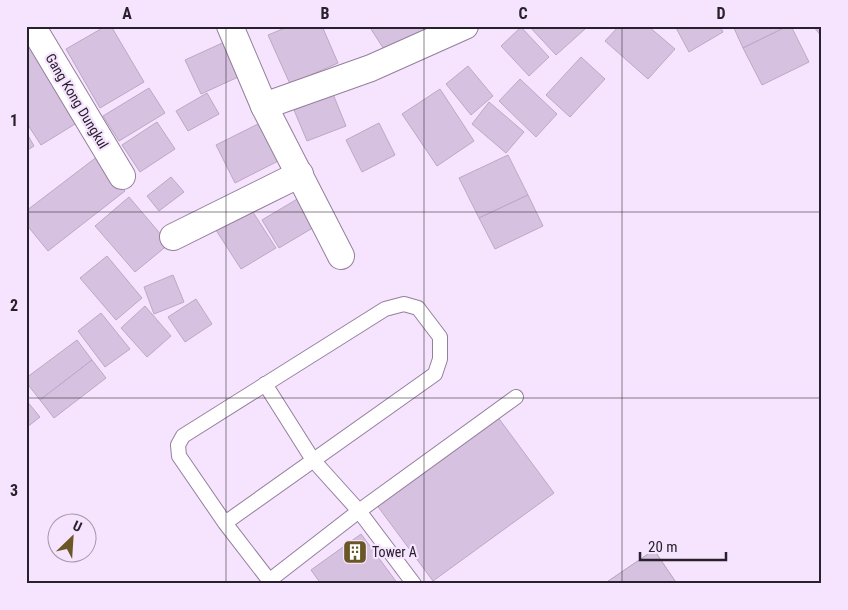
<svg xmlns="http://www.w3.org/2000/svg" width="848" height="610" font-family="'Roboto Condensed',sans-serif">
	<rect width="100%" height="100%" fill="#f6e4fe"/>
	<g fill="#d7c1e1" stroke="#bca7c6">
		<polygon points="106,26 111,26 144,82 100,108 66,49"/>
		<polygon points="290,26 322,26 338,63 290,84 268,35"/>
		<polygon points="369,26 437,26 389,57"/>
		<polygon points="529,26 582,26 585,29 556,55"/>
		<polygon points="619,26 648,26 675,49 648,79 605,41"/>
		<polygon points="675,26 720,26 723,32 689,52"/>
		<polygon points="733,26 788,26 743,48"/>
		<polygon points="788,26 791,26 809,62 762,85 743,48"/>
		<polygon points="813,26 822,26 822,37"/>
		<polygon points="521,27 549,57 529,76 501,46"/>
		<polygon points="26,34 80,121 41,145 26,122"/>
		<polygon points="231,39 247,73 201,94 185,60"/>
		<polygon points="581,57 605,79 570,117 546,95"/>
		<polygon points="468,66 493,96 471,115 446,84"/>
		<polygon points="520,79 557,114 536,137 499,101"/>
		<polygon points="149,88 165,113 119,141 103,116"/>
		<polygon points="440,89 474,141 437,166 402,114"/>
		<polygon points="207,93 219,114 188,131 176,111"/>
		<polygon points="333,94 346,126 307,141 294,110"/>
		<polygon points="489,102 524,132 506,153 472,124"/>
		<polygon points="268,119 288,156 235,183 216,145"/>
		<polygon points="157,122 175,149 140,172 122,145"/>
		<polygon points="379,123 395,155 362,172 346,140"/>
		<polygon points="26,132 34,146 26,151"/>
		<polygon points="508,155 528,195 479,218 459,178"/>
		<polygon points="98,156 125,191 48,251 26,224 26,211"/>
		<polygon points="171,177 184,192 159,211 147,196"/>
		<polygon points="304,195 321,223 279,248 262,220"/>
		<polygon points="528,195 543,226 495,249 479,218"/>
		<polygon points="129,197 169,244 135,272 95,226"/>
		<polygon points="249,206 276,248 241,269 214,227"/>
		<polygon points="107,256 142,298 116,320 80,278"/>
		<polygon points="173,275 184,302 154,314 144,287"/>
		<polygon points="196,299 212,324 185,342 168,317"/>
		<polygon points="145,306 171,336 147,357 121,328"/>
		<polygon points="101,313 130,349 105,367 78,331"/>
		<polygon points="77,340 92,360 40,400 26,382 26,378"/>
		<polygon points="92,360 106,378 54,418 40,400"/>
		<polygon points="26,400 40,417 26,428"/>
		<polygon points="497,416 554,493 433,581 376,504"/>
		<polygon points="361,534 398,584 321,584 311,570"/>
		<polygon points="654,550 677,584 604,584"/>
		<polygon points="654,550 677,584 604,584"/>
	</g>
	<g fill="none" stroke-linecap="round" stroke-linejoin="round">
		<defs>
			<g id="service">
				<polyline points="265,384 313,460 359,511 414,584"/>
				<polyline points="225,523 435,374 440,359 440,337 418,308 404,304 385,309 183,436 178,445 179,456 225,523 272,584"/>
				<polyline points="270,580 359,511 516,397"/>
			</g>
			<g id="minor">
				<polyline points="32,26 122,176"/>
				<polyline points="230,26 264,106 341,256"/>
				<polyline points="264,106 371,68 465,26"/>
				<polyline points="173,237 300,174"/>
			</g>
		</defs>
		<use href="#service" stroke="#947f9d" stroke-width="16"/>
		<use href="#minor" stroke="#947f9d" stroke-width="28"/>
		<use href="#service" stroke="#fff" stroke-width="14"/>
		<use href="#minor" stroke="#fff" stroke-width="26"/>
	</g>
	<path fill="none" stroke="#28202c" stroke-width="1" stroke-opacity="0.55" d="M226,26V584M424,26V584M622,26V584M26,212H822M26,398H822"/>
	<defs>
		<symbol id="building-square" viewBox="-11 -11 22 22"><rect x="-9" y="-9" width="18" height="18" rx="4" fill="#6a5725" stroke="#f6e4fe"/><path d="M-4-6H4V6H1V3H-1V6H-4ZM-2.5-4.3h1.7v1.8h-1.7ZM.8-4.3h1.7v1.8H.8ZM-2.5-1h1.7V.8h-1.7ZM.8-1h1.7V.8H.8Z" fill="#fff"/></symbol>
	</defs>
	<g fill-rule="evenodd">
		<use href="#building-square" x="341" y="538" width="28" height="28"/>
	</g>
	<g text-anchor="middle" stroke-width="4.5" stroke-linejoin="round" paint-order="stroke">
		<g font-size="14" fill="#28202c" stroke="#f6e4fe">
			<text transform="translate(77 101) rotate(59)" y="5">Gang Kong Dungkul</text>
		</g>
		<g font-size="14" fill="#28202c" stroke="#f6e4fe" text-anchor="start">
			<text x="372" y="557">Tower A</text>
		</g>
	</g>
	<rect width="848" height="610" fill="none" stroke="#f6e4fe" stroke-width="55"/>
	<g transform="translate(72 538) rotate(25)"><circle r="24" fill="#f6e4fe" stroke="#a496aa"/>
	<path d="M0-4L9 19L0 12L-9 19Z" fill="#6a5725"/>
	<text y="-8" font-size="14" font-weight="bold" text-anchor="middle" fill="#28202c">U</text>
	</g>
	<path d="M640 552v8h86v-8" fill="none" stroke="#28202c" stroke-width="2.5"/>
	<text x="648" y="552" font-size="15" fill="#28202c" stroke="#f6e4fe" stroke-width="4" paint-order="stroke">20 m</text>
	<rect x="28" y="28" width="792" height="554" fill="none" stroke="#28202c" stroke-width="2"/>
	<g font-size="16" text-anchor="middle" font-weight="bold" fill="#28202c">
		<text x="127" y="19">A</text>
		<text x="325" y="19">B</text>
		<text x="523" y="19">C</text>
		<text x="721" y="19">D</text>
		<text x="14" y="126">1</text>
		<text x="14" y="311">2</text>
		<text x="14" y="496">3</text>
	</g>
</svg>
